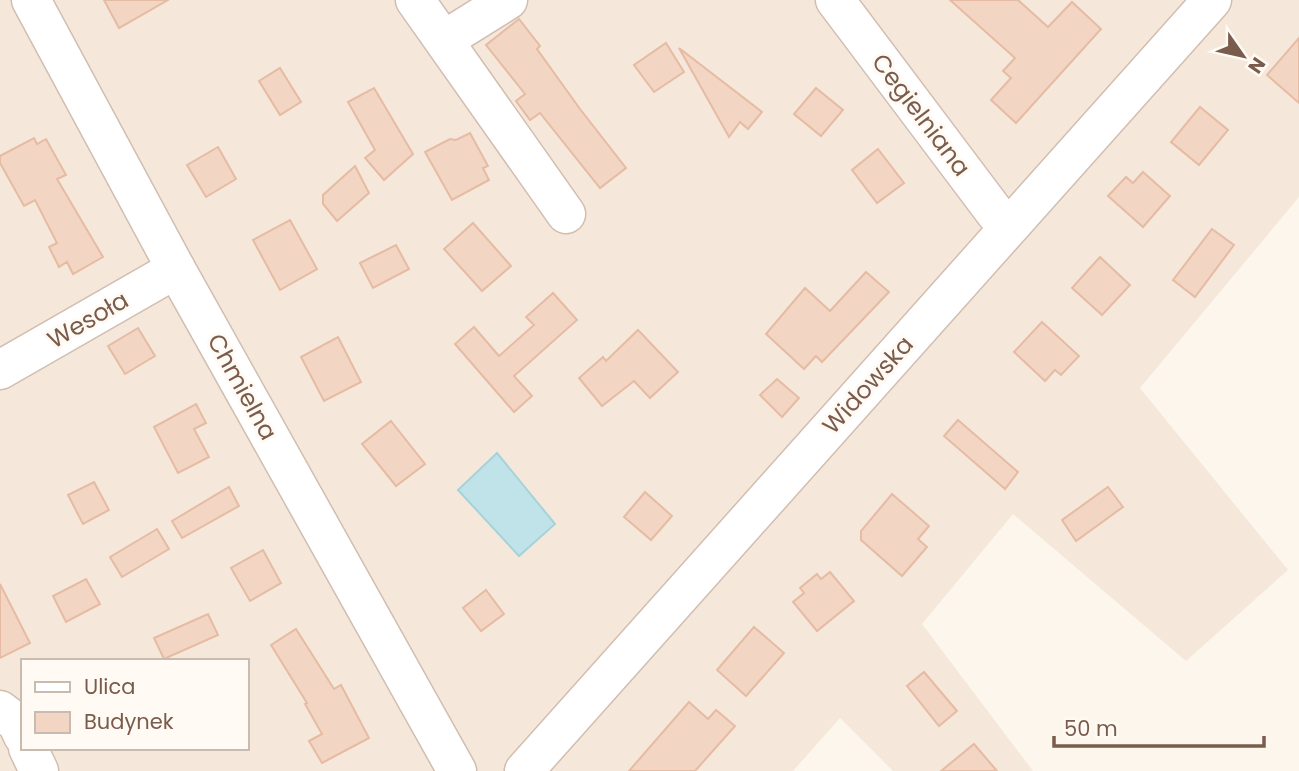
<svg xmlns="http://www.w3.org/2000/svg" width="1299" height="771" font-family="Poppins,sans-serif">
	<rect width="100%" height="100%" fill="#fdf6ec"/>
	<path fill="#f5e8da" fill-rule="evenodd" d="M0,0H1299V197L1140,388L1288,570L1186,661L1013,514L922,624L1033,771H893L840,718L793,771H0ZM23,661H247V748H23Z"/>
	<polygon fill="#bfe3e8" stroke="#a5d3da" stroke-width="2" points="497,453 555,524 519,556 458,490"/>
	<g fill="#f3d5c3" stroke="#e6bba3" stroke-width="2">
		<polygon points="104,0 168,0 119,28"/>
		<polygon points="950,0 1018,0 1048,27 1072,2 1101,29 1016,123 991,100 1011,78 1003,71 1015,58"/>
		<polygon points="519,19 540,46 537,49 580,109 626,168 600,188 540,113 530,120 516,101 525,94 486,45"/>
		<polygon points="1299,38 1299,103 1267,75"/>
		<polygon points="666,43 684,72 654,92 634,65"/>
		<polygon points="679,48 762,112 748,129 740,122 729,137"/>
		<polygon points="280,68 301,102 280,115 259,81"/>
		<polygon points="374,88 413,154 384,180 365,158 375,150 348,102"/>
		<polygon points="816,88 843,110 821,136 794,114"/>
		<polygon points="1200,107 1228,130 1199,165 1171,142"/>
		<polygon points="470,133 488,166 483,168 489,180 452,200 425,152 450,139 456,140"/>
		<polygon points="34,138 37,144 46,139 66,175 57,179 103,257 73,274 67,262 59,267 49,247 57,243 35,200 24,206 0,163 0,156"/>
		<polygon points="218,147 236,179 206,197 187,165"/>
		<polygon points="878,149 904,183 877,203 852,170"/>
		<polygon points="355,166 369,193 337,221 323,204 323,195"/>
		<polygon points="1143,172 1170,196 1143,227 1108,196 1126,177 1133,183"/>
		<polygon points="290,220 317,269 280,290 253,240"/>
		<polygon points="473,223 511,266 482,291 444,249"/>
		<polygon points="1212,229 1234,245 1195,297 1173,280"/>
		<polygon points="396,245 409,269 373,288 360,263"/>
		<polygon points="1100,257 1130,285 1102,315 1072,288"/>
		<polygon points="866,272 889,292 822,362 816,356 804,369 766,334 805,288 830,311"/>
		<polygon points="553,293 577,320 514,376 532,396 514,412 455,344 474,327 499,356 534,325 526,317"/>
		<polygon points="1042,322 1079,356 1061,375 1055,370 1045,381 1014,352"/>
		<polygon points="138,328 155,356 125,374 108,346"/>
		<polygon points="638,330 678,372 650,398 634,381 602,406 579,378 603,357 606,361"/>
		<polygon points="338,337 361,382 324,401 301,357"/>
		<polygon points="777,379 799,398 782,417 760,395"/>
		<polygon points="196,404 206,423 194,429 209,457 178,473 154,427"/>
		<polygon points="958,420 1018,472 1005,489 944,436"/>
		<polygon points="391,421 425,464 396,486 362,444"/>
		<polygon points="94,482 109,510 83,524 68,495"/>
		<polygon points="229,487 239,506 182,538 172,521"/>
		<polygon points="1108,487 1123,507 1076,541 1062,520"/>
		<polygon points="645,492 672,516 651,540 624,517"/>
		<polygon points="892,494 929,526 918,539 927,547 902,576 861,540 861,531"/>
		<polygon points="157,529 169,549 122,577 110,557"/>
		<polygon points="263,550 281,583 250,601 231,568"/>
		<polygon points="830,572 854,601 817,631 793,602 804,593 800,588 817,574 821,579"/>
		<polygon points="86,579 100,604 66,622 53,596"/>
		<polygon points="0,584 30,643 0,658"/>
		<polygon points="486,590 504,614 481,631 463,608"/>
		<polygon points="208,614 218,635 164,659 154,638"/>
		<polygon points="754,627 784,653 746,696 717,670"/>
		<polygon points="296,629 334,689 341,685 369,738 322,763 309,741 322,734 305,704 307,703 271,645"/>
		<polygon points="924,672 957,711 939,726 907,686"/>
		<polygon points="689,702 708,719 716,710 735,726 695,771 629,771"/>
		<polygon points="974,744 997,771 941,771"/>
	</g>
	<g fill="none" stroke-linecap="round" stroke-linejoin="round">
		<defs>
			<g id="minor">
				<polyline points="31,0 176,269 457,771"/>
				<polyline points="415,0 566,214"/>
				<polyline points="835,0 996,214 1013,223"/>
				<polyline points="444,40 508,0"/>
				<polyline points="0,370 176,269"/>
				<polyline points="0,710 17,723 23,736"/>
				<polyline points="28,748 39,771"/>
				<polyline points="524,771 1212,0"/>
			</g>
		</defs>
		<use href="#minor" stroke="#d1beb0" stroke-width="41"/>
		<use href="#minor" stroke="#fff" stroke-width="38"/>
	</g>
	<g text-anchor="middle" stroke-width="6" stroke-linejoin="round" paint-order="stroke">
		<g font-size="24" fill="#7a5c4d" stroke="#fffaf3">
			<text transform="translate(921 115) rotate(53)" y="8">Cegielniana</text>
			<text transform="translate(88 320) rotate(-30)" y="8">Wesoła</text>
			<text transform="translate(868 385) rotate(-48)" y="8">Widowska</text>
			<text transform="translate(242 387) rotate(61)" y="8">Chmielna</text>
		</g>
	</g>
	<rect x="21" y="659" width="228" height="91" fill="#fffaf3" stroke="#cabbb1" stroke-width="2"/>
	<rect x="35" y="682" width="35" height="10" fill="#ffffff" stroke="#cabbb1" stroke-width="2"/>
	<text x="84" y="694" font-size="21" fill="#7a5c4d">Ulica</text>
	<rect x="35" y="712" width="35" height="21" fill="#f3d5c3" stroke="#cabbb1" stroke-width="2"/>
	<text x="84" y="729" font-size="21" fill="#7a5c4d">Budynek</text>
	<g transform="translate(1243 56) rotate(124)" stroke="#fffaf3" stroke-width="5" paint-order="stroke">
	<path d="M0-5L12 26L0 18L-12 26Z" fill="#7a5c4d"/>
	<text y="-10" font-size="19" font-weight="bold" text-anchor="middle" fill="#7a5c4d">N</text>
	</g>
	<path d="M1054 736v10h210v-10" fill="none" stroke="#7a5c4d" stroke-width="3.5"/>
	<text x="1064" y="736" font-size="21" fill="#7a5c4d" stroke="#fffaf3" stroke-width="5" paint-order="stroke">50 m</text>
</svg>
